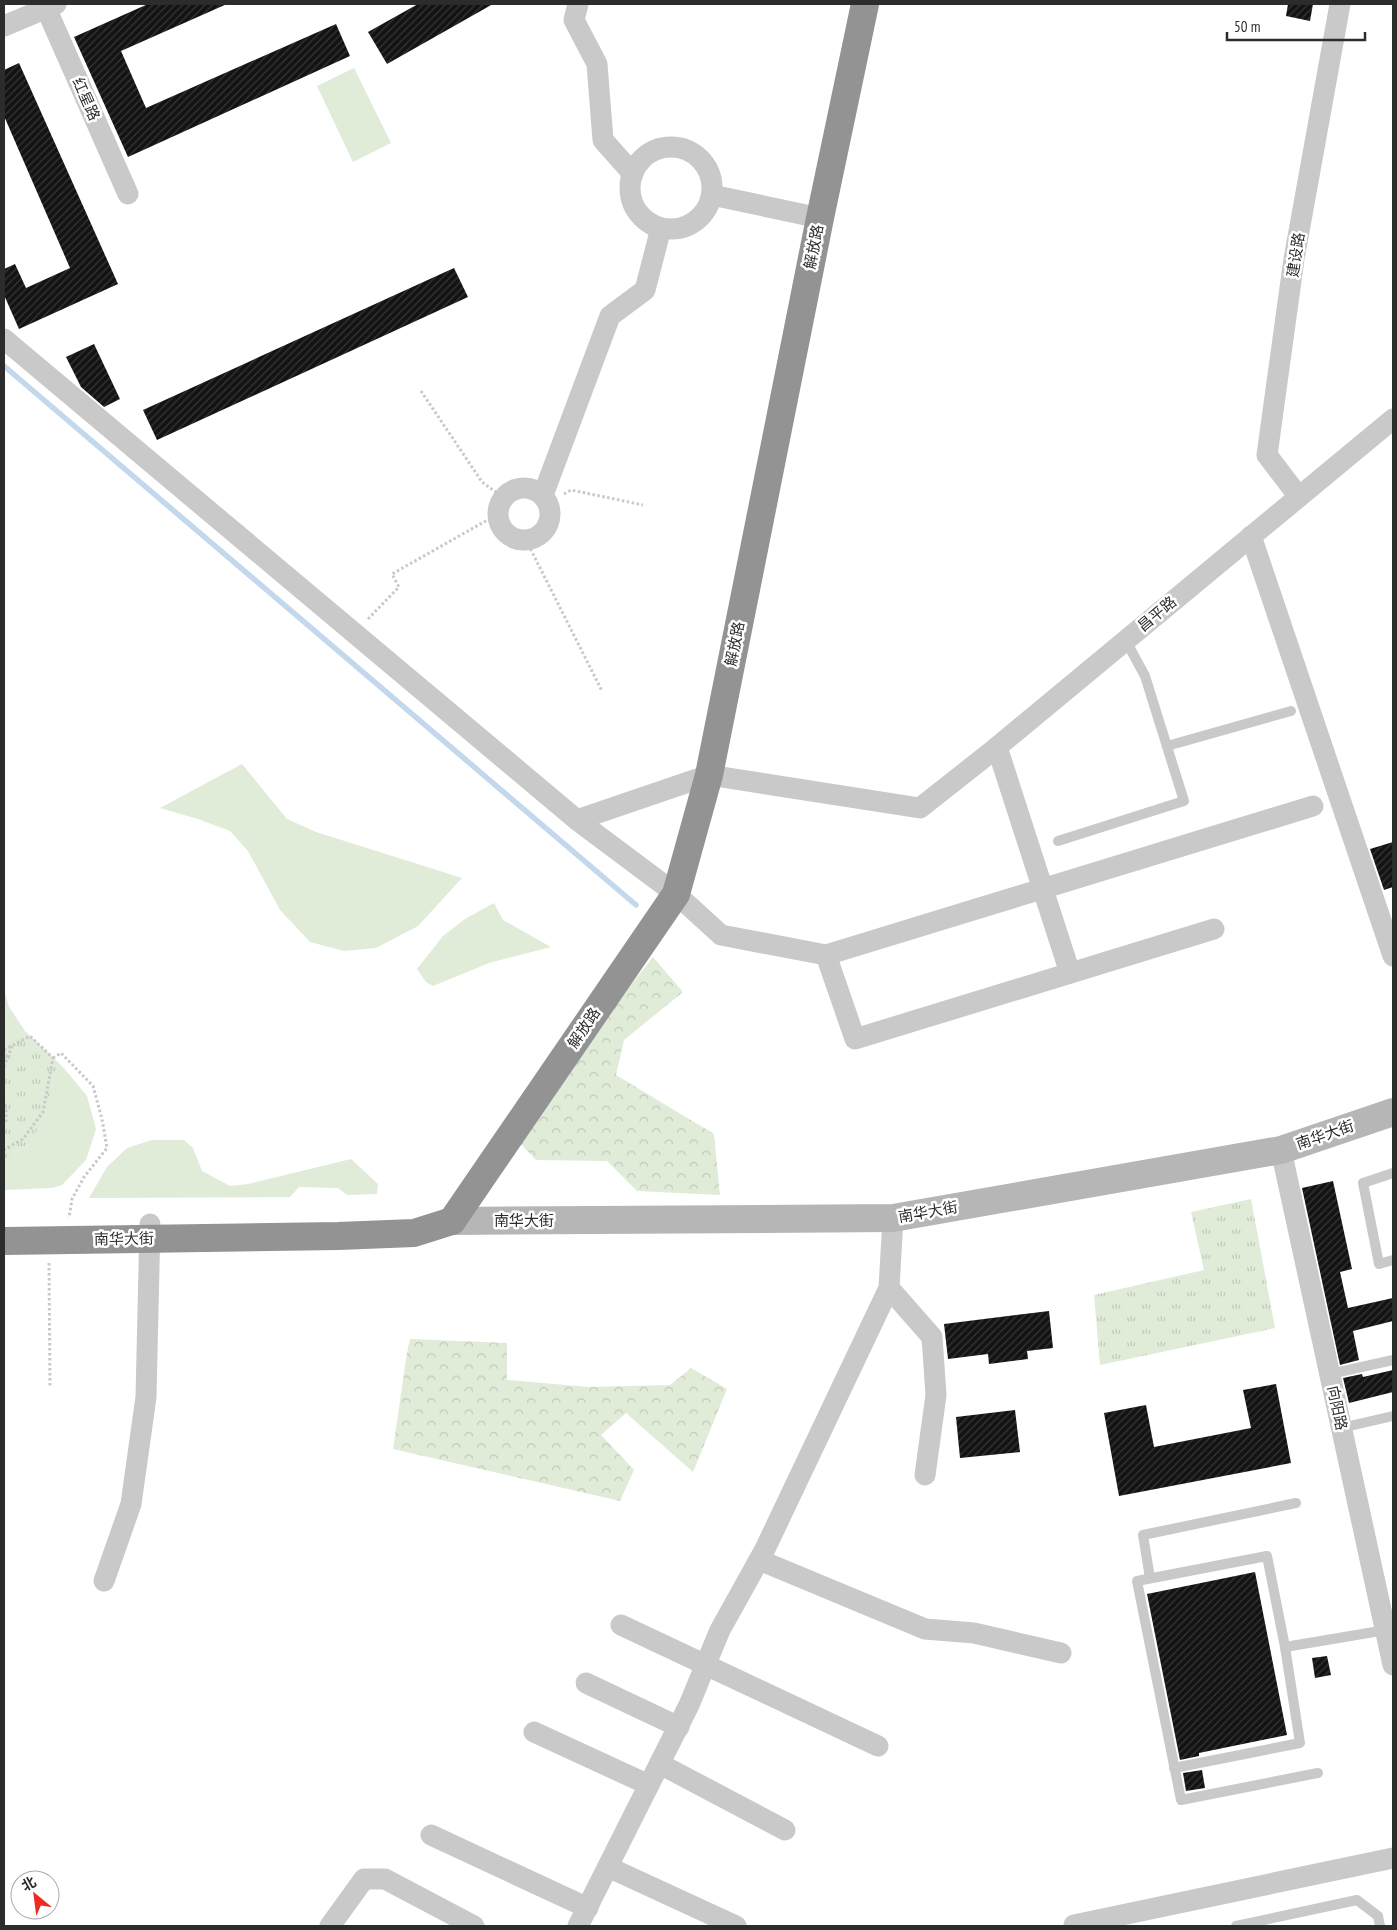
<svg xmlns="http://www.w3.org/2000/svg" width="1397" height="1930" font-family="'PT Sans Narrow','Noto Sans SC',sans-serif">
	<defs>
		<pattern id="forest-crowns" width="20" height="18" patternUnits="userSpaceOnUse" patternTransform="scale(1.25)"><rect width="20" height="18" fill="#e0ebd8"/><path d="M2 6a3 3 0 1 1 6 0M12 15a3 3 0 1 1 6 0" fill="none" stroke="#c0caba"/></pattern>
		<pattern id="park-tufts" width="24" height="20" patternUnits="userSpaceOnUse" patternTransform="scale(1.25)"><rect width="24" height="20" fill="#e0ebd8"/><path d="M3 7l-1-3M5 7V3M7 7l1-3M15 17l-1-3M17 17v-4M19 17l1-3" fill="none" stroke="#c0caba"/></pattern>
		<pattern id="building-hatch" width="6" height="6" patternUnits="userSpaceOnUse" patternTransform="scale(1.25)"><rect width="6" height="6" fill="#131313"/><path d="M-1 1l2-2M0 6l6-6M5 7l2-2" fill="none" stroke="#363636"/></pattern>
	</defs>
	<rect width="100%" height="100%" fill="#fff"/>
	<g fill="#e0ebd8">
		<polygon points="354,68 391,143 353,162 317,86"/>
		<polygon points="242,764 287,819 316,832 462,878 418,926 376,948 344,951 310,942 280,910 248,851 230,831 198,819 160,808"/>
		<polygon points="494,903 503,920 551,947 489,963 433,986 426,982 417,969 443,936 465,919"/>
		<polygon points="4,989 9,1007 25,1031 4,1044"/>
		<polygon points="63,1067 87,1096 96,1129 86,1160 62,1185 52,1188 4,1190 4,1159 28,1145 55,1071"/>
		<polygon points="152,1140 184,1140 193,1148 202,1171 230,1186 248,1184 351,1159 378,1184 377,1194 347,1195 338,1188 299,1187 290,1197 89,1198 107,1167 127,1148"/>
	</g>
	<g fill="url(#forest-crowns)">
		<polygon points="653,957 683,992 624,1040 616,1075 714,1134 720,1195 637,1191 607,1161 536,1160 512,1135"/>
		<polygon points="410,1339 507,1343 507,1380 589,1387 670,1385 691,1368 727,1389 693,1472 626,1413 601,1435 634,1470 620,1501 393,1449 407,1353"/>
	</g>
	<g fill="url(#park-tufts)">
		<polygon points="25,1031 63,1067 55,1071 46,1115 28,1145 4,1159 4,1044"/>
		<polygon points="1251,1199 1275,1328 1100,1365 1094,1295 1204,1270 1191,1212"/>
	</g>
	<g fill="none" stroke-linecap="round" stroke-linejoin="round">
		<polyline stroke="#c3d8ec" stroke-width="5.5" points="4,366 636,905"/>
	</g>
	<g fill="url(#building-hatch)">
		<polygon points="148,4 227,4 121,51 146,108 336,24 350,56 128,157 74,37"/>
		<polygon points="418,4 493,4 387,64 368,32"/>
		<polygon points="1288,4 1313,4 1310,21 1286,16"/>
		<polygon points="19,63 118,284 19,329 4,295 4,269 15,264 26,288 70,268 4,116 4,70"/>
		<polygon points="454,268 468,297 157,440 143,410"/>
		<polygon points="94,344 120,399 104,407 81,387 66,357"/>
		<polygon points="1393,842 1393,887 1384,890 1370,849"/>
		<polygon points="1333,1181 1352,1269 1340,1272 1348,1308 1393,1298 1393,1321 1353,1331 1359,1360 1340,1365 1302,1188"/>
		<polygon points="1049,1311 1053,1348 1027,1351 1028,1359 989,1364 988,1354 948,1359 944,1324"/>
		<polygon points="1393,1370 1393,1392 1349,1403 1343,1378 1362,1374 1363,1377"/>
		<polygon points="1276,1384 1291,1463 1119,1496 1104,1413 1146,1405 1154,1447 1251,1428 1243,1390"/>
		<polygon points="1015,1410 1020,1452 960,1458 956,1417"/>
		<polygon points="1255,1572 1287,1735 1199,1753 1199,1756 1180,1760 1147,1594"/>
		<polygon points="1327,1656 1331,1675 1315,1678 1312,1658"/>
		<polygon points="1202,1770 1205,1788 1186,1791 1183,1773"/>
	</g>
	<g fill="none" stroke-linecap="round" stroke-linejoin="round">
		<g stroke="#c9c9c9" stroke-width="3" stroke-dasharray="2.5 2.5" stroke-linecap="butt">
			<polyline points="421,391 482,482 504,498"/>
			<polyline points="564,494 571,490 643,505"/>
			<polyline points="526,540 602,691"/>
			<polyline points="368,619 399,587 392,574 498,514"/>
			<polyline points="4,1050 30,1036 53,1058 43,1112 23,1139 4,1150"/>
			<polyline points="53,1058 61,1053 93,1086 102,1119 107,1148 84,1177 72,1199 69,1218"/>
			<polyline points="4,1067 12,1046"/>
			<polyline points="4,1105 6,1108 6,1122 4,1124"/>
			<polyline points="49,1263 50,1387"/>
		</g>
		<g stroke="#c9c9c9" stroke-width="10">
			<polyline points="1167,746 1291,711"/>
			<polyline points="1058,841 1184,801 1145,676 1126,641"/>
			<polyline points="1393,1173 1363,1183 1379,1264 1393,1260"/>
			<polyline points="1330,1374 1393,1360"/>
			<polyline points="1341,1428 1393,1416"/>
			<polyline points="1150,1578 1143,1535 1296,1503"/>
			<polyline points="1174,1768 1300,1743 1285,1647"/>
			<polyline points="1318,1773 1181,1800 1137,1581 1267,1556 1285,1647 1386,1630"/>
			<polyline points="1236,1926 1357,1900 1378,1916 1380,1926"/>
		</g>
		<g stroke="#c9c9c9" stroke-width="21">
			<polyline points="47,4 46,8 128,194"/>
			<polyline points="578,4 574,20 597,64 603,140 633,174"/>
			<polyline points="4,26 56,4"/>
			<circle cx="671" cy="188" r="41"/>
			<polyline points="712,195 820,218"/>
			<polyline points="4,339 577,820 676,894 721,935 826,955 1313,806"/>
			<circle cx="524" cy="514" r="26"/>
			<polyline points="543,495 610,316 645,290 661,228"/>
			<polyline points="1299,497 1267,455 1294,259 1340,4"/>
			<polyline points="1251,536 1393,956"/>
			<polyline points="997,747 1070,973"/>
			<polyline points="577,820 709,775 920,808 991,752 1393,419"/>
			<polyline points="826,955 855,1039 1214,929"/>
			<polyline points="1281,1150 1393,1665"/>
			<polyline points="889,1288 932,1337 936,1395 925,1475"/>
			<polyline points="759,1560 925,1629 974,1633 1061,1653"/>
			<polyline points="104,1581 131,1504 146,1397 150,1224"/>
			<polyline points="621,1625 878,1746"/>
			<polyline points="586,1683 679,1727"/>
			<polyline points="534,1732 649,1785"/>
			<polyline points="660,1764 785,1830"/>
			<polyline points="431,1835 588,1908"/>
			<polyline points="608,1867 736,1926"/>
			<polyline points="1074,1925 1393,1858"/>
			<polyline points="330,1926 364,1879 385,1879 474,1926"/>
			<polyline points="578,1926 689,1705 720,1630 765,1549 889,1288 893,1218"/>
		</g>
		<polyline stroke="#b6b6b6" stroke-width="28" points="452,1221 893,1218 1281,1150 1393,1112"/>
		<g stroke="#939393" stroke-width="28">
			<polyline points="452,1221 676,894 709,775 820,218 865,4"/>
			<polyline points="4,1241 338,1236 414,1233 452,1221"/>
		</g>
	</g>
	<g text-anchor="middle" stroke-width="5" stroke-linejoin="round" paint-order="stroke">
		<g font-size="15" fill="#2c2c2c" stroke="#fff">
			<text transform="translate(86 99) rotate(66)" y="5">红星路</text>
			<text transform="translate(814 247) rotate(-79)" y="5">解放路</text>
			<text transform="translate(1296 255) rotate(-81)" y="5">建设路</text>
			<text transform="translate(1157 614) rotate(-40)" y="5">昌平路</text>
			<text transform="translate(735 644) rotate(-79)" y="5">解放路</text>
			<text transform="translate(584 1028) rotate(-56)" y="5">解放路</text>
			<text transform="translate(1325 1135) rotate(-19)" y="5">南华大街</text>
			<text transform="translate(928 1212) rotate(-10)" y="5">南华大街</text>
			<text x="524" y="1226">南华大街</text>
			<text transform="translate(124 1239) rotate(-1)" y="5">南华大街</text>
			<text transform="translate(1337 1408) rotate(78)" y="5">向阳路</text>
		</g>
	</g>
	<rect width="1397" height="1930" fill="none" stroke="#2c2c2c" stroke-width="10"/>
	<g transform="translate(35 1895) rotate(331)"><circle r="24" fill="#ffffff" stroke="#ababab"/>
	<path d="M0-4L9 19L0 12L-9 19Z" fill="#ee2a23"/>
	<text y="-8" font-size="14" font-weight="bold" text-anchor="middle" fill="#2c2c2c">北</text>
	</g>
	<path d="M1227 32v8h138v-8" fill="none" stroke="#2c2c2c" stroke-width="2.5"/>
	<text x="1234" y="32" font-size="15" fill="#2c2c2c" stroke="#ffffff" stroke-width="4" paint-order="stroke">50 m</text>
</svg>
